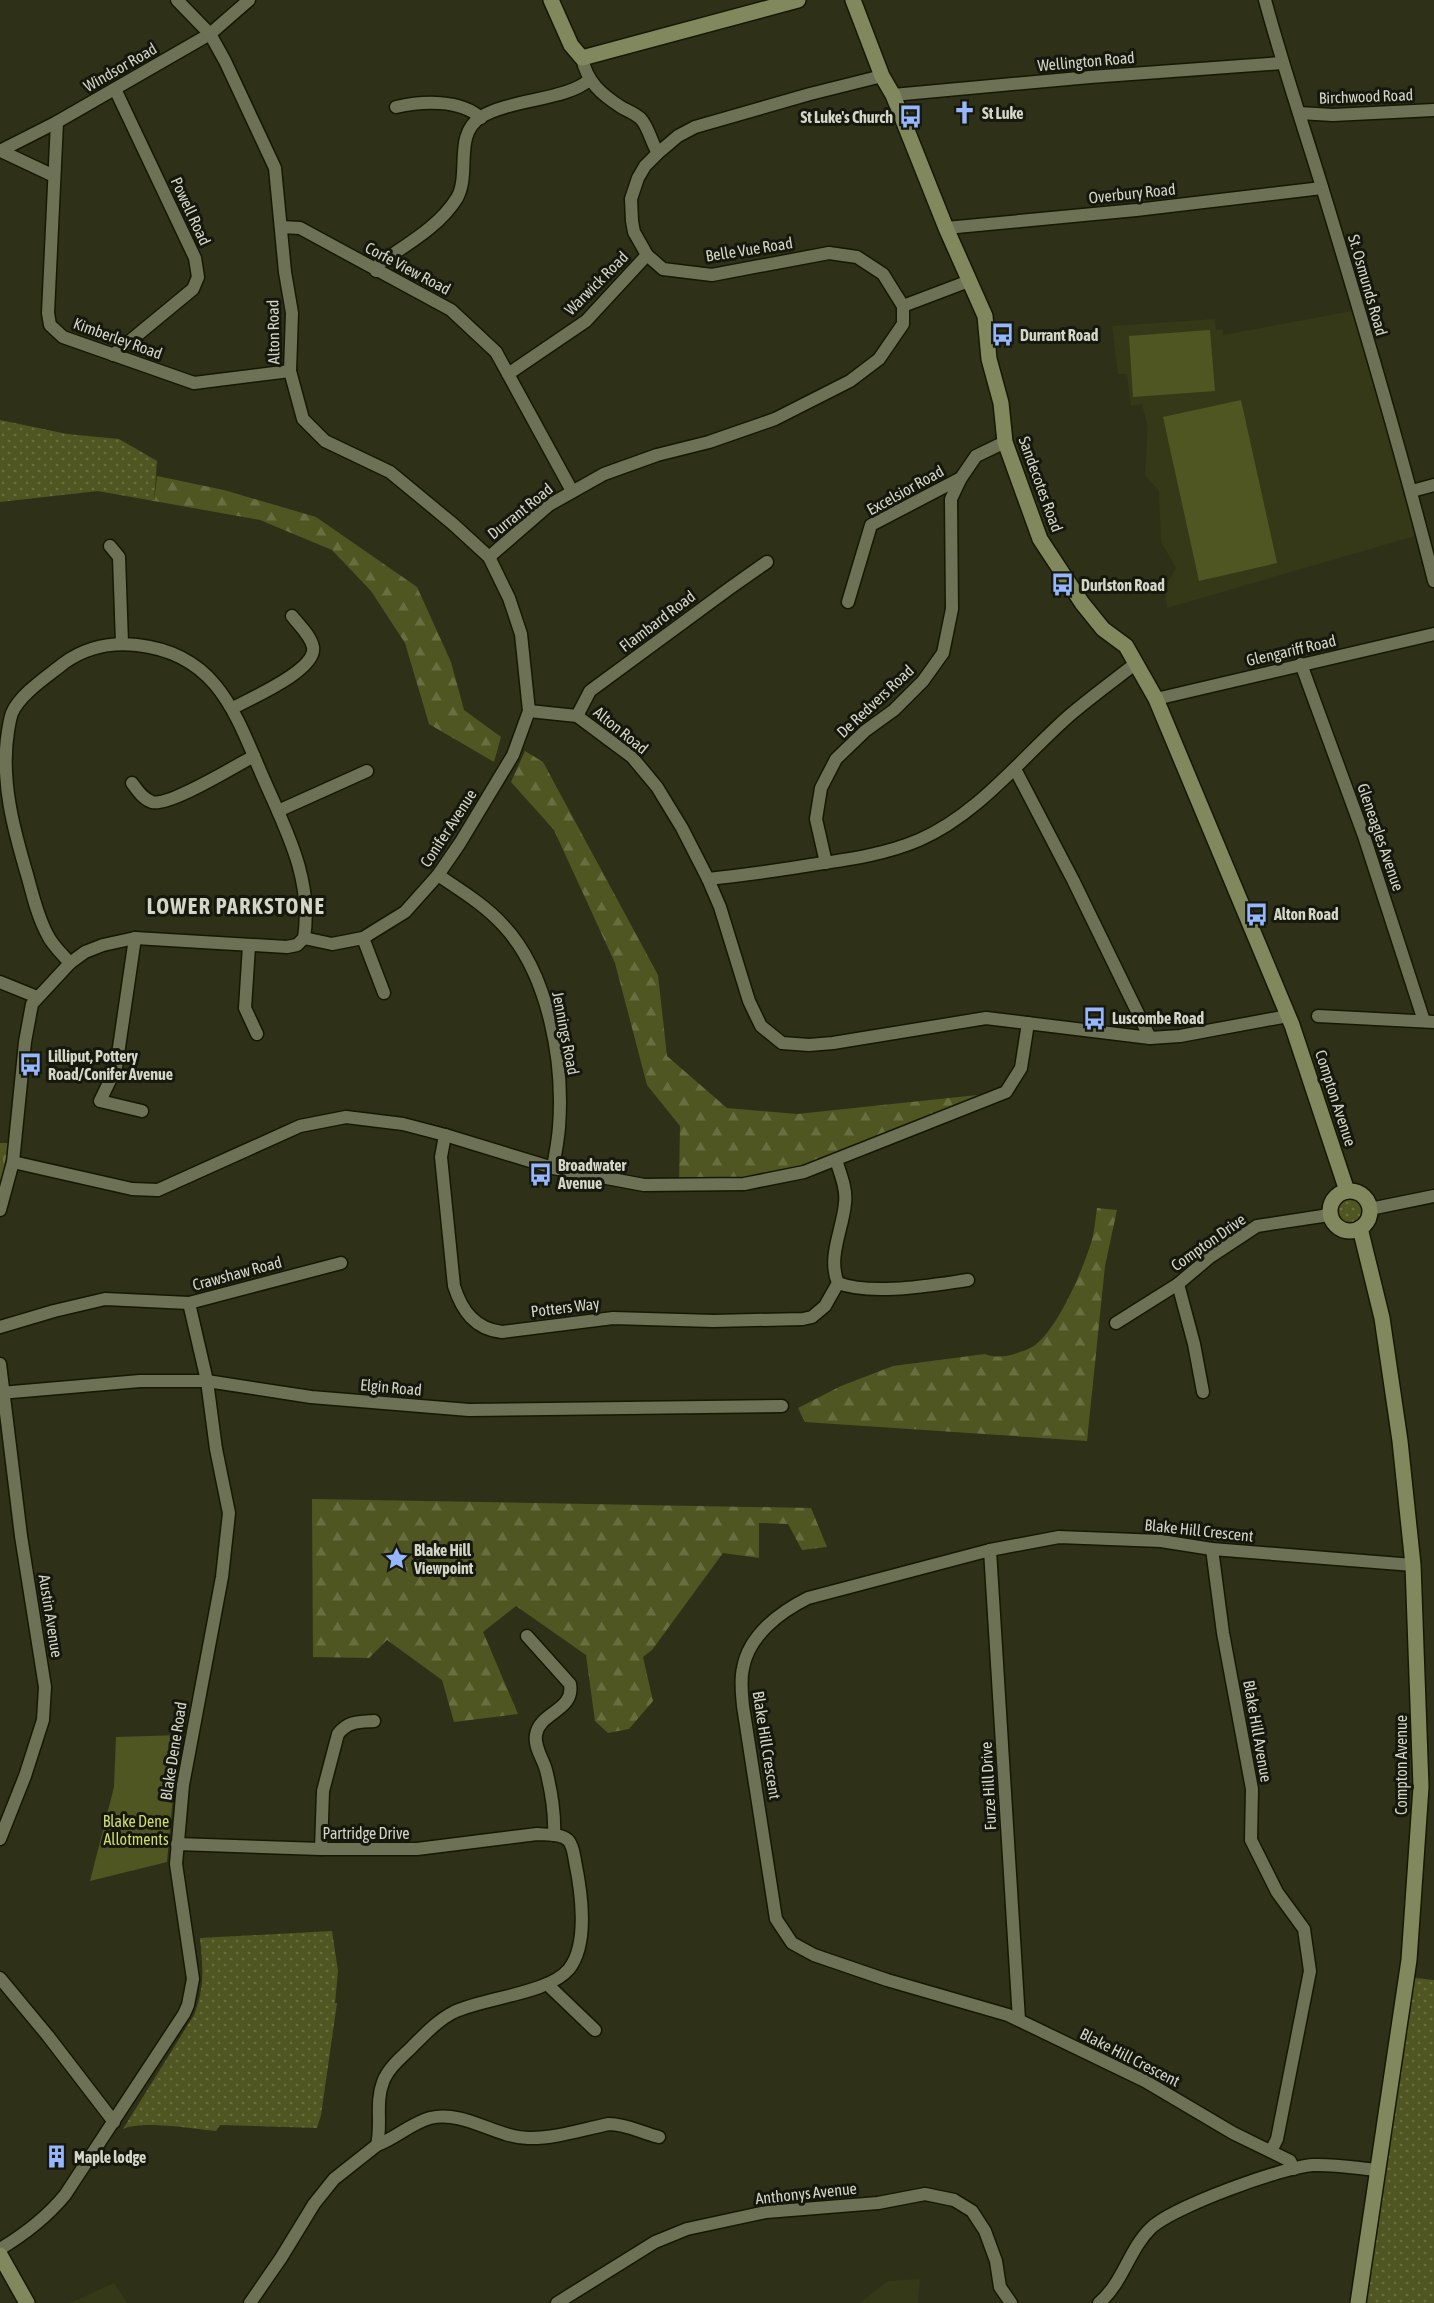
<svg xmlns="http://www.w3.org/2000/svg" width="1434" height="2303" font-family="'Asap Condensed',sans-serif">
	<defs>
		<pattern id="grass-dots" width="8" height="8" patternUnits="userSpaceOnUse" patternTransform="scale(1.5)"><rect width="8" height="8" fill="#505621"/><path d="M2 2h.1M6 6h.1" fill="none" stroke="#686e40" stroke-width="1.8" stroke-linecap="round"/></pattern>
		<pattern id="forest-firs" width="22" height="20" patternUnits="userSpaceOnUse" patternTransform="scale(1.5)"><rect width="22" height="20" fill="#505621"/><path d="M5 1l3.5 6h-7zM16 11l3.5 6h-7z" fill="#686e40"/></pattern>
		<pattern id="cemetery-stones" width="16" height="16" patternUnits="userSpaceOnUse" patternTransform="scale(1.5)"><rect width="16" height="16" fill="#505621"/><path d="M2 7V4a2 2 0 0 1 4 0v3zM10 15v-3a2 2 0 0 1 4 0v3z" fill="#686e40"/></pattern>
	</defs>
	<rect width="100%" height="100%" fill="#2e3118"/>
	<g fill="#353918">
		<polygon points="1358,310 1422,534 1167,608 1165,587 1176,568 1161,542 1159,491 1145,475 1148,427 1142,404 1131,406 1127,374 1118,374 1112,326 1215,319 1216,330 1223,329 1223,335"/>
		<polygon points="920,2279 918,2303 860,2303 888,2281"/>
		<polygon points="114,2283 127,2303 70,2303"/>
	</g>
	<g fill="url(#grass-dots)">
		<polygon points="0,420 67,434 119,439 157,461 154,501 98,491 0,502"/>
		<circle cx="1350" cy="1211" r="20"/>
		<path d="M332,1931L338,1971L335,2003H337L321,2115L317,2128L220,2125L216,2131C194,2129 142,2120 123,2129L194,2015C205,1987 203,1968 200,1938Z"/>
		<polygon points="1406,1977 1434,1980 1434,2303 1358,2303"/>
	</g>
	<g fill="url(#forest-firs)">
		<polygon points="157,476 224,490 316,517 417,587 451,662 464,710 501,737 494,762 429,724 405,643 371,591 332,550 260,520 154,501"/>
		<polygon points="525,751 543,762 658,975 667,1056 727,1108 797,1114 1006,1092 804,1172 679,1185 680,1126 647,1085 615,963 554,830 511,782"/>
		<path d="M1097,1208L1117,1210L1105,1266L1087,1441L805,1422L798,1408L841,1386L893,1366L985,1354C994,1358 1008,1357 1017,1353C1023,1351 1029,1349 1034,1346C1057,1329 1080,1276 1089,1249C1094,1237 1095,1222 1097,1208Z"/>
		<polygon points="312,1499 811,1508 827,1547 802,1550 788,1524 759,1523 759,1558 723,1553 652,1650 643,1657 653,1701 629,1729 608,1733 595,1721 586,1655 516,1606 483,1632 518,1714 454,1722 442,1680 387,1640 369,1658 313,1657"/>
	</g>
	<polygon fill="url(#cemetery-stones)" points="0,1143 11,1143 9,1162 0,1185"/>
	<g fill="#505621">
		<polygon points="1210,330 1215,391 1133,397 1129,336"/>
		<polygon points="1241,400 1277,563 1199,581 1163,417"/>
		<polygon points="182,1735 174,1786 167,1862 90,1881 114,1787 116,1737"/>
	</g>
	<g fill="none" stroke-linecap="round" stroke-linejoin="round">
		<defs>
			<g id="street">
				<path d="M1265,0C1282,63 1303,125 1322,187C1362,318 1401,449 1434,581"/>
				<path d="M582,58C587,82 601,94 621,107C628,111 636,114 641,119C649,128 651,142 658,153"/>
				<polyline points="882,76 810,94 695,127 678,136 658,153 645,166 638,178 631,199 632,221 634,232 647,255 663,269 712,275 829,253 857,257 883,274 903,306"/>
				<polyline points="893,95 1090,77 1282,63"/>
				<path d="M396,107C422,101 460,99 481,118"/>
				<polyline points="1299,113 1333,115 1434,110"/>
				<polyline points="57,122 48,313 50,325 63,337 194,383 290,371"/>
				<polyline points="0,151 57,122 210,34 249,0"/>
				<polyline points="1,151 54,176"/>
				<polyline points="281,227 300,228 451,310 496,352 572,491"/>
				<polyline points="946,228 1136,210 1322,188"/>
				<path d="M376,271L380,263C407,244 439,227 457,198C471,173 453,135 481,117C510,99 567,100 589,80"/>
				<polyline points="113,355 193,289 198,277 195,258 115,89"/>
				<polyline points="508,374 586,321 647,255"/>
				<polyline points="1412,491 1434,485"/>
				<polyline points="110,546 119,557 122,643"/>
				<polyline points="489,557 549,505 604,474 657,455 709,442 775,419 850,381 879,359 903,324 903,306 969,281"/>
				<polyline points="848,602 871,525 961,478"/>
				<polyline points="1301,664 1364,836 1424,1021"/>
				<polyline points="1156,699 1434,634"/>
				<path d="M233,708C251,698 317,670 313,647C311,636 299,625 292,616"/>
				<polyline points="529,711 577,716 632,757 657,787 682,828 708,879 720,907 749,1001 761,1026 782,1043 809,1045 833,1043 986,1018 1150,1038 1180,1036 1288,1016"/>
				<polyline points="577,716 590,691 730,588 767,562"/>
				<polyline points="1015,769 1073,880 1150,1038"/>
				<path d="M132,783C138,791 143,799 152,802C169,807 235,766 254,756"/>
				<polyline points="278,811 367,771"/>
				<polyline points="826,863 816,819 821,788 836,759 865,731 894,710 923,681 943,653 952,609 951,499 961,478 976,456 1005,442"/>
				<path d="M438,875C460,890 485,905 503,925C549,974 564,1063 559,1127C558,1141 555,1155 553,1168"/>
				<path d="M708,879C745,875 781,870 817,864C852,859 886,854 919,840C979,814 1022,757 1070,715C1091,697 1113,681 1135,664"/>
				<polyline points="135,938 116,1068 100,1101 142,1111"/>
				<polyline points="363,938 384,993"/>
				<polyline points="249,946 245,1008 257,1034"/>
				<path d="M70,963C62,954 52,945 47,934C38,917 33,897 28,878C14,831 0,781 8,731C9,726 10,718 12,713C20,694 48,676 64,663C86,647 110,642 137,645C219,654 236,716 265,782C287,832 313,881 304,938"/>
				<polyline points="0,982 37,997"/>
				<polyline points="1318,1016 1434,1022"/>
				<path d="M445,1135L441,1157L454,1286C462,1311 475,1329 502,1332L613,1318L713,1321L803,1319L812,1317L825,1306L838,1283C827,1257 843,1229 845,1203C847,1189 840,1173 836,1160"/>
				<polyline points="13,1162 132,1189 158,1190 300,1126 346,1117 403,1124 445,1135 553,1168 644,1185 744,1184 804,1172 1006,1092 1021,1068 1028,1023"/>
				<polyline points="1370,1209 1434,1196"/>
				<polyline points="0,1210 13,1162 25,1042 32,1004 70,963 85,952 103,945 135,938 287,947 297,945 304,938 332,944 363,938 405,912 438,875 460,843 513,755 529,711 521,634 509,598 489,557 453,524 390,472 325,441 303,419 290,371 292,313 285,272 275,168 225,61 210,34 177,0"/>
				<path d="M838,1283C872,1296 932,1285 968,1280"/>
				<polyline points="1178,1284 1194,1344 1203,1392"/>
				<polyline points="1116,1323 1178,1284 1210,1257 1257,1226 1329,1215"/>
				<polyline points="0,1327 54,1311 105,1299 189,1303 341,1263"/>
				<polyline points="0,1364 21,1536 45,1687 43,1720 25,1776 0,1839"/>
				<polyline points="0,1393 140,1381 207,1381 311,1397 469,1410 782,1406"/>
				<polyline points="1212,1549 1223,1633 1252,1789 1251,1840 1277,1892 1304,1929 1310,1971 1277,2139 1271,2151"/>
				<polyline points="990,1550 1019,2020"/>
				<path d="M527,1636L570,1684C575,1711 539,1712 536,1735C534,1748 543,1758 546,1770C551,1790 555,1815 554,1835"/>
				<path d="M177,1844L321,1849H417L537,1834C547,1835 560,1833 568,1840C573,1845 574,1855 575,1861C581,1890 589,1944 569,1969C548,1994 486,1997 454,2012C438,2020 425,2034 412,2047C402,2057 388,2068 383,2082C375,2103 382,2124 377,2145L334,2179L314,2204L281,2258L250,2303"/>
				<path d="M321,1849L323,1791L338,1734C348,1721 359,1722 374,1721"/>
				<polyline points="0,1978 48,2036 114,2122"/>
				<polyline points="547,1984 595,2030"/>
				<path d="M377,2145C395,2139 411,2123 430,2118C465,2110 494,2137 528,2138C554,2139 584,2129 609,2124C627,2124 642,2133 659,2137"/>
				<path d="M1294,2169L1290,2161L1233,2133L1145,2081L1008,2015L887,1980L814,1955L792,1943L776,1919L743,1706C742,1694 740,1681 743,1668C749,1635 780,1612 808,1598L990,1550L1059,1537L1161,1541L1212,1549L1413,1565"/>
				<path d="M0,2249C25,2234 46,2218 65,2195L184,2014L188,2005L193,1979L176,1864L183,1785L222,1577L229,1513L216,1449L207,1381L189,1303"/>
				<polyline points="557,2303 655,2242 687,2229 766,2212 878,2203 925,2194 954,2200 972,2211 985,2231 996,2261 1000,2287 1011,2303"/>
				<path d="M1099,2303C1123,2283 1129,2249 1151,2228C1173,2207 1282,2167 1313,2165C1334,2164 1356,2168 1377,2170"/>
			</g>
			<g id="secondary">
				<polyline points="551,0 571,45 582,58 798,0"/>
				<polyline points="853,0 882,76 893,95 946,228 985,316 989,359 1001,403 1005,442 1040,539 1082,603 1103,629 1126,646 1156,699 1292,1025 1347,1191"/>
				<circle cx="1350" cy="1211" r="20"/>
				<polyline points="0,2255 27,2303"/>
				<polyline points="1358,2303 1409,1960 1421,1787 1413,1565 1400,1441 1382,1318 1360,1228"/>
			</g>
		</defs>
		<use href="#street" stroke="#161902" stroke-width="15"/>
		<use href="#secondary" stroke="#161902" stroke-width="18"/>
		<use href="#street" stroke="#6d7155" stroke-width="12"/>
		<use href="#secondary" stroke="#81885d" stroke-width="15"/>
	</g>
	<defs>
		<symbol id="church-bare" viewBox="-9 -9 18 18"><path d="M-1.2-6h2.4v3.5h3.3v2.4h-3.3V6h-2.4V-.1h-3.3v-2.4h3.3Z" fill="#96b6fd" stroke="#16180d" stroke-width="2.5" paint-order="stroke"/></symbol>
		<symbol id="bus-bare" viewBox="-9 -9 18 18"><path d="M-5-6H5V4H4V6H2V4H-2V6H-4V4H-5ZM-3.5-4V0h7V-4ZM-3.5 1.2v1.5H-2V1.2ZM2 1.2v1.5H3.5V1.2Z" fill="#96b6fd" stroke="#16180d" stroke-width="2.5" paint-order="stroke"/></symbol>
		<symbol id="sight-bare" viewBox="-9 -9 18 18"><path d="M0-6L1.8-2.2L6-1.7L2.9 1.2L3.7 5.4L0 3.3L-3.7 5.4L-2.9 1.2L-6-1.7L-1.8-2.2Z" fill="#96b6fd" stroke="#16180d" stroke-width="2.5" paint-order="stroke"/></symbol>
		<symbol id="building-bare" viewBox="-9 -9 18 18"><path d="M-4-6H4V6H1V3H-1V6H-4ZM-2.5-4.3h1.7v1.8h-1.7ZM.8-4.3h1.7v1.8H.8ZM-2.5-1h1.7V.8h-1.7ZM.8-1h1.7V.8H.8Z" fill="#96b6fd" stroke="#16180d" stroke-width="2.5" paint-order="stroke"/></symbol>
	</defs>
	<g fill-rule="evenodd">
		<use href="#church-bare" x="948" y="96" width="33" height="33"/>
		<use href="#bus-bare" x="894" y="100" width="33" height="33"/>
		<use href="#bus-bare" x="986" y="318" width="33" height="33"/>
		<use href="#bus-bare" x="1046" y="568" width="33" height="33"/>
		<use href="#bus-bare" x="1240" y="898" width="33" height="33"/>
		<use href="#bus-bare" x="1078" y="1002" width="33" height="33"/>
		<use href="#bus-bare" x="14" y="1048" width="33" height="33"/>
		<use href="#bus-bare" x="524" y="1158" width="33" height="33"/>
		<use href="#sight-bare" x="380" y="1542" width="33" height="33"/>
		<use href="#building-bare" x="40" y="2140" width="33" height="33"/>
	</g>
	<g text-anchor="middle" stroke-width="6" stroke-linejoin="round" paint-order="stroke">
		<g font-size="16" fill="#d3d6c7" stroke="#16180d">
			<text transform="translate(1086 61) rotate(-5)" y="6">Wellington Road</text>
			<text transform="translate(120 67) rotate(-30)" y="6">Windsor Road</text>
			<text transform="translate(1366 96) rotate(-2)" y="6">Birchwood Road</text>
			<text transform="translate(1132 193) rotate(-6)" y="6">Overbury Road</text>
			<text transform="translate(191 211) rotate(65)" y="6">Powell Road</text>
			<text transform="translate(749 249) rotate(-9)" y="6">Belle Vue Road</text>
			<text transform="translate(408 268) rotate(28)" y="6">Corfe View Road</text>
			<text transform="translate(596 283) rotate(-45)" y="6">Warwick Road</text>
			<text transform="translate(1368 285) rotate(74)" y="6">St. Osmunds Road</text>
			<text transform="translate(273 332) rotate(-91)" y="6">Alton Road</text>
			<text transform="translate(118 338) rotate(20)" y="6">Kimberley Road</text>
			<text transform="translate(1041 484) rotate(70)" y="6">Sandecotes Road</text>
			<text transform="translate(905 490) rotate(-29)" y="6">Excelsior Road</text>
			<text transform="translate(520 511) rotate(-39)" y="6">Durrant Road</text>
			<text transform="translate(657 621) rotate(-37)" y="6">Flambard Road</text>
			<text transform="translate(1291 650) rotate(-13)" y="6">Glengariff Road</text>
			<text transform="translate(875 701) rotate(-43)" y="6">De Redvers Road</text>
			<text transform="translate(621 730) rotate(39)" y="6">Alton Road</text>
			<text transform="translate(448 828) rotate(-57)" y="6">Conifer Avenue</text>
			<text transform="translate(1381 837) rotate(71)" y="6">Gleneagles Avenue</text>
			<text transform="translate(566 1033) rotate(79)" y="6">Jennings Road</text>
			<text transform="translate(1336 1098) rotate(72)" y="6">Compton Avenue</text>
			<text transform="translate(1208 1242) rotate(-35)" y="6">Compton Drive</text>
			<text transform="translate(237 1273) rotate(-15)" y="6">Crawshaw Road</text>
			<text transform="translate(565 1307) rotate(-7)" y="6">Potters Way</text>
			<text transform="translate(391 1387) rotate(5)" y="6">Elgin Road</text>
			<text transform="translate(1199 1530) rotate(6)" y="6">Blake Hill Crescent</text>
			<text transform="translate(51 1616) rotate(81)" y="6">Austin Avenue</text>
			<text transform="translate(1258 1731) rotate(80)" y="6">Blake Hill Avenue</text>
			<text transform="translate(767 1745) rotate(81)" y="6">Blake Hill Crescent</text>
			<text transform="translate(173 1751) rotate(-81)" y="6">Blake Dene Road</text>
			<text transform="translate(1401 1765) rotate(-90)" y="6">Compton Avenue</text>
			<text transform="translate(988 1786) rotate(-93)" y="6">Furze Hill Drive</text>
			<text x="366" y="1839">Partridge Drive</text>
			<text transform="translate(1130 2057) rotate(27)" y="6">Blake Hill Crescent</text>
			<text transform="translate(806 2193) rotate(-6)" y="6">Anthonys Avenue</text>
		</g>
		<g font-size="16" font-weight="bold" fill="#d3d6c7" stroke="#16180d" text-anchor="start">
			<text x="982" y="119">St Luke</text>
			<text x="893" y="123" text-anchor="end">St Luke's Church</text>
			<text x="1020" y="341">Durrant Road</text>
			<text x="1081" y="591">Durlston Road</text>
			<text x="1274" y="920">Alton Road</text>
			<text x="1112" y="1024">Luscombe Road</text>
			<text x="48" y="1062">Lilliput, Pottery<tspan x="48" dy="18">Road/Conifer Avenue</tspan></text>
			<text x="558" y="1171">Broadwater<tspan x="558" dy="18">Avenue</tspan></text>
			<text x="414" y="1556">Blake Hill<tspan x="414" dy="18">Viewpoint</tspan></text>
			<text x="74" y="2163">Maple lodge</text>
		</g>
		<g font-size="16" fill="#d0de66" stroke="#16180d">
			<text x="136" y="1827">Blake Dene<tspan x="136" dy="18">Allotments</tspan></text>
		</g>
		<g font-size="22" font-weight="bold" letter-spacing="1.5" fill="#d3d6c7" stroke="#16180d">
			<text x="236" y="914">LOWER PARKSTONE</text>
		</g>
	</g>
</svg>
